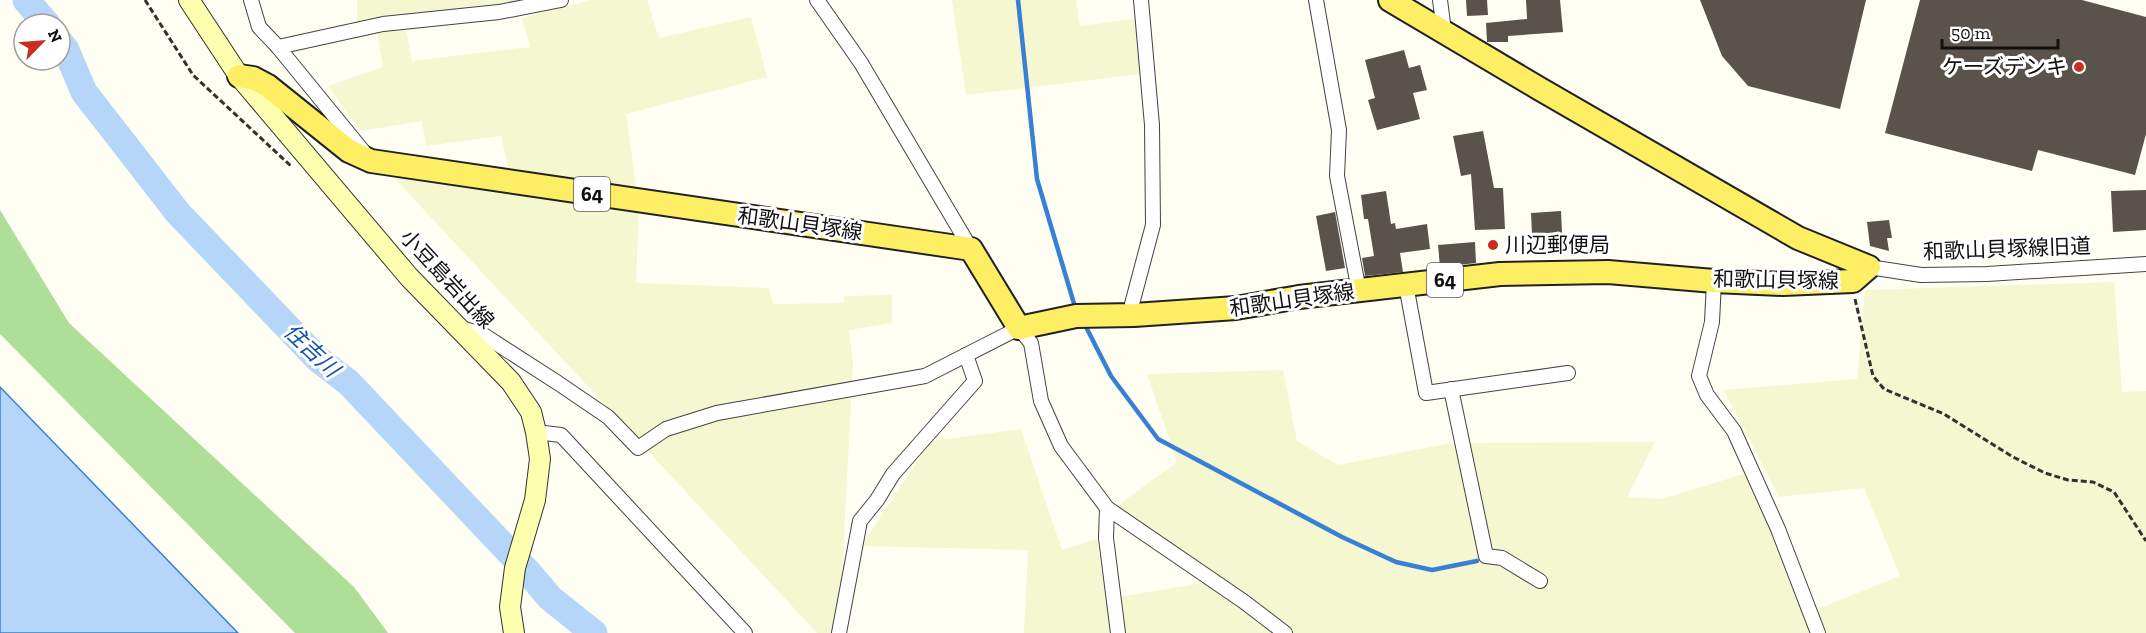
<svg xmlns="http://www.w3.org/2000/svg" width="2146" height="633" font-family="'Zilla Slab','Noto Sans JP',serif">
	<rect width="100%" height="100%" fill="#fffef3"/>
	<g fill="#f5f7d1">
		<polygon points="357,0 529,0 512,4 357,23"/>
		<polygon points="591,0 647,0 659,38 751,17 767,77 626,114 637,193 510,175 501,136 426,146 422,121 361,131 328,86 383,67 377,32 406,29 412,61 530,47 522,18"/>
		<polygon points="952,0 1076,0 1080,26 1134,19 1140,74 966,95"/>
		<polygon points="386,169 639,208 636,283 769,288 773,304 844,303 844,296 892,295 892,323 849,330 853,364 839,633 817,633"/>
		<polygon points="2114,282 2122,392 2146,391 2146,633 1126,633 1118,597 1221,580 1117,506 1177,462 1147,374 1283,370 1297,441 1338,465 1451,443 1655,442 1627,497 1662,499 1747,473 1805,614 1900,576 1864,488 1779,497 1724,390 1857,379 1865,290"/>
		<polygon points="1021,429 1062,550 1097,539 1111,633 1024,633 1028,550 861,546 931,441"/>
	</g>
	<polygon fill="#aede98" points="0,210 69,323 354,587 388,633 295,633 0,334"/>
	<polygon fill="#b5d6f9" stroke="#3880d4" stroke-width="1.5" points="0,387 238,633 0,633"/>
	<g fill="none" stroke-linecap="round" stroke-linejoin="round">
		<g stroke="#3880d4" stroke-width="4.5">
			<polyline points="1018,0 1037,179 1075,307"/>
			<polyline points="1085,325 1111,376 1158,439 1342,537 1396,562 1432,570 1477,561"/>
		</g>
		<g stroke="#b5d6f9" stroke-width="27">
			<polyline points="26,0 47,24"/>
			<polyline points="60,42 66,50 84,92 178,213 318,359 349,383 529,573 550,598 594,633"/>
		</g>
	</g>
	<g fill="#59534c">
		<polygon points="1466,0 1487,0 1488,15 1467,16"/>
		<polygon points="1526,0 1560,0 1563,32 1508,36 1508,42 1487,42 1486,23 1527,19"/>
		<polygon points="1700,0 1866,0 1840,109 1748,86 1722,56"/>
		<polygon points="1920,0 2082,0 2146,17 2146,134 2135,175 2038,150 2032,171 1885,133"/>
		<polygon points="1404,50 1409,68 1420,65 1427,90 1413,93 1420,119 1377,130 1368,100 1375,98 1365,60"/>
		<polygon points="1483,131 1494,188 1503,188 1505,229 1475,230 1471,174 1461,176 1453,136"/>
		<polygon points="2146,190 2146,230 2113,232 2111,191"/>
		<polygon points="1386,191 1391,224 1395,223 1396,229 1427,224 1430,249 1400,253 1403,272 1365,276 1362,258 1374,256 1368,219 1364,219 1361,195"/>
		<polygon points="1561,211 1563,252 1533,254 1531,213"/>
		<polygon points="1335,212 1345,268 1326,271 1316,216"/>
		<polygon points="1889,220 1892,238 1887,238 1889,251 1870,246 1867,222"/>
		<polygon points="1475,242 1476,263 1440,267 1438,245"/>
	</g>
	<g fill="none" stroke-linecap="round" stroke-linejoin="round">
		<defs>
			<g id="minor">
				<polyline points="251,0 259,27 278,47 367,156"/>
				<polyline points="817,0 861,63 971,249"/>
				<polyline points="1316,0 1339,130 1337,176 1359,291"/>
				<polyline points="1440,0 1444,31"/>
				<polyline points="278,47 383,24 499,12 561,0"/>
				<polyline points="1869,267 1921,275 1987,274 2146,264"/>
				<polyline points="1714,281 1712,322 1699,376 1707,395 1734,431 1778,529 1818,633"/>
				<polyline points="1406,285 1426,393 1568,373"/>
				<polyline points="1134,315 1132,304 1153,225 1152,125 1141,0"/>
				<polyline points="461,328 482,334 558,383 608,417 638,448 666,429 717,413 925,376 1019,328 1031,343 1041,401 1061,446 1107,508 1243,601 1285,633"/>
				<polyline points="1451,389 1486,556 1502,558 1540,581"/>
				<polyline points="536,432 561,435 745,633"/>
				<polyline points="1107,508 1106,538 1118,633"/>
				<polyline points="839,633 860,521 877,500 893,474 975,381 966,355"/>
			</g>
			<polyline id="secondary" points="189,0 239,76 409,277 511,382 531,412 536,432 540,459 535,500 515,568 510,607 514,633"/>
			<polyline id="primary" points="239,76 253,78 268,86 349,151 371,161 971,249 1019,328 1076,316 1134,315 1236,308 1299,297 1500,274 1608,272 1714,281 1783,284 1853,281 1869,267 1798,238 1540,89 1390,0"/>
		</defs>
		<use href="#minor" stroke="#434343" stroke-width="16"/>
		<use href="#secondary" stroke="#323232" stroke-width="22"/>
		<use href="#primary" stroke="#212121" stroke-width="26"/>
		<g stroke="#323232" stroke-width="3" stroke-dasharray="6 3" stroke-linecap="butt">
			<polyline points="145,0 193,75 292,167"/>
			<polyline points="1855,299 1873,376 1884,389 1944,414 2013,457 2045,473 2068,480 2093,482 2114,492 2146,541"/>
		</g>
		<use href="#minor" stroke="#fff" stroke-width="14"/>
		<use href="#secondary" stroke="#fdffae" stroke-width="20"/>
		<use href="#primary" stroke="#feee64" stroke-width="22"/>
	</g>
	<g fill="#c82f20" stroke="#fff" stroke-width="2">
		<circle cx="2079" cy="67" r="6"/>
		<circle cx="1493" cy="245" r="6"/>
	</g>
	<g text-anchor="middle" stroke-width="6" stroke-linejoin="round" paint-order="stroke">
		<g fill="#fff" stroke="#585858" stroke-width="1.5">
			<rect x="574" y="177" width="36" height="34" rx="4.5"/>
			<rect x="1427" y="263" width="36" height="34" rx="4.5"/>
		</g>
		<g font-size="20" font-weight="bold" fill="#101010">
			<text x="592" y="201">64</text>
			<text x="1445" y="287">64</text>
		</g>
		<g font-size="21" fill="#101010" stroke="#fff" text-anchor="end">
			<text x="2067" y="74">ケーズデンキ</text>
			<text x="1505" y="252" text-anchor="start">川辺郵便局</text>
		</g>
		<g font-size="21" fill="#101010" stroke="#fff">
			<text transform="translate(800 224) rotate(8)" y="7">和歌山貝塚線</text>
			<text transform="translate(2007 249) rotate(-2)" y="7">和歌山貝塚線旧道</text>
			<text transform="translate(447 279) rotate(47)" y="7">小豆島岩出線</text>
			<text transform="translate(1776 280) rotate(1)" y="7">和歌山貝塚線</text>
			<text transform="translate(1292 300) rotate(-8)" y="7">和歌山貝塚線</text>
		</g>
		<g font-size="22" font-style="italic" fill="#1152a9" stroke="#fff">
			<text transform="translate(312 350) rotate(43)" y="8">住吉川</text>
		</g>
	</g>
	<g transform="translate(42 42) rotate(65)"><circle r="28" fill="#ffffff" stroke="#9f9f9f" stroke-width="1.5"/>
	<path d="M0-4.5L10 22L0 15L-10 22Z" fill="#c82f20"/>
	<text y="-9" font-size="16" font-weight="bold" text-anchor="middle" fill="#101010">N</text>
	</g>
	<path d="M1942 39v9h116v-9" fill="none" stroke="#101010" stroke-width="3"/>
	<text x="1951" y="39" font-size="18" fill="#101010" stroke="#ffffff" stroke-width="4.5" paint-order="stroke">50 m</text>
</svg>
